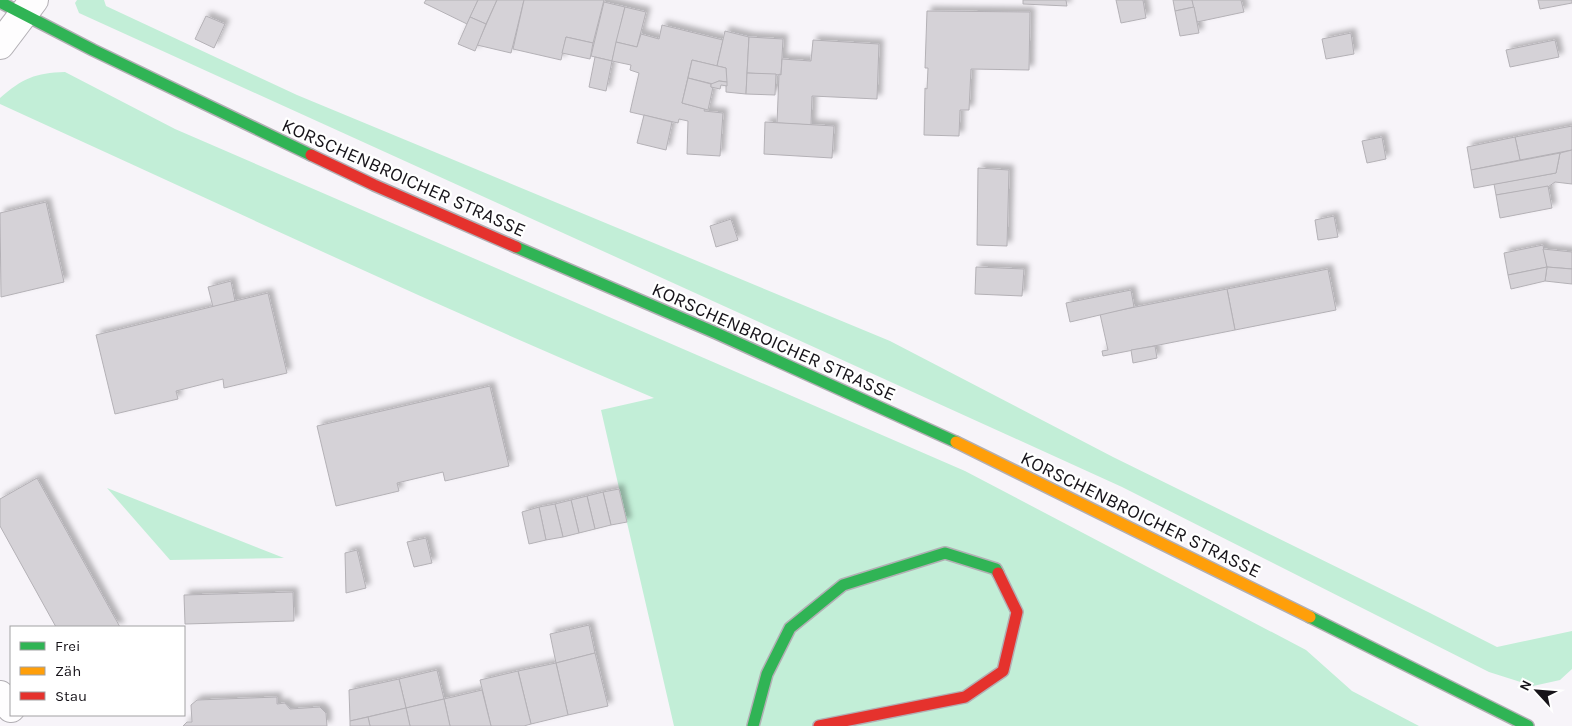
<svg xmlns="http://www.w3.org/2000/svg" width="1572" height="726" font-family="Karla,sans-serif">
	<defs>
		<filter id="shadow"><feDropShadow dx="4.5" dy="-4.5" stdDeviation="2.5" flood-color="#0004"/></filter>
	</defs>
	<rect width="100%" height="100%" fill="#f7f4f9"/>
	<g fill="#c2eed7">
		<polygon points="77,0 104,0 106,6 297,95 890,341 1113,457 1428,612 1497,647 1572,631 1572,669 1560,680 1533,686 1489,672 1122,487 79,13 75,3"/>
		<path d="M65,72L175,129L965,471L1306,650L1352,691L1419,726H674L601,410L654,398C434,305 217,203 0,104V98C23,78 35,73 65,72Z"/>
		<polygon points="107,488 284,558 170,560"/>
	</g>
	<g fill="#d5d2d7" stroke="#b4b1b6" filter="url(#shadow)">
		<polygon points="426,0 478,0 467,24 424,3"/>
		<polygon points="478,0 497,0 486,24 470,17"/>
		<polygon points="497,0 524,0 511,53 477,45"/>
		<polygon points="524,0 604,0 593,43 566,37 561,60 513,49"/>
		<polygon points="1023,0 1066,0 1067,6 1023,4"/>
		<polygon points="1116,0 1143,0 1146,18 1121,23"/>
		<polygon points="1173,0 1192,0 1194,7 1175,11"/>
		<polygon points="1192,0 1241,0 1244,12 1197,22"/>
		<polygon points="1538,0 1572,0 1572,3 1540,9"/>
		<polygon points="604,2 625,7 612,61 591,56"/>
		<polygon points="625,7 646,12 637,47 616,42"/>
		<polygon points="1194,7 1199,33 1180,36 1175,11"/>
		<polygon points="927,11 1030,12 1029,70 971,69 969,110 960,110 959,136 924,135 925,88 927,89 928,68 925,68"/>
		<polygon points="206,16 225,24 214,48 195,39"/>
		<polygon points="470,17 486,24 475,51 458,44"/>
		<polygon points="662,25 723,40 717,66 692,60 682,103 705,109 704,111 723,113 720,156 687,154 688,121 679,119 678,123 630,112 639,73 630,70 631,65 612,61 616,42 637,47 641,34 659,39"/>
		<polygon points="725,31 749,37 746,94 726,92 726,68 717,66"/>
		<polygon points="1351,33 1354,54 1326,59 1322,39"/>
		<polygon points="566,37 593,43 590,59 562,53"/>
		<polygon points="749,37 783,39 781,75 747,73"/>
		<polygon points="813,40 879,44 877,99 812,96 811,125 777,123 779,74 781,75 782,59 811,61"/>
		<polygon points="1555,40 1559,57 1510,67 1506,50"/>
		<polygon points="595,57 612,61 606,91 589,87"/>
		<polygon points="692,60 726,68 727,82 719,81 713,84 688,78"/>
		<polygon points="747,73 776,74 775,95 746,94"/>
		<polygon points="688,78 711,84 711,87 713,87 708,110 682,103"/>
		<polygon points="719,81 727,82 727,86 721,85 720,89 711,87 711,84"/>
		<polygon points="644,115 672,122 666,150 637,143"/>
		<polygon points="765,122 834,126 832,158 764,154"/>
		<polygon points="1572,126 1572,150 1520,160 1515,137"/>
		<polygon points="1382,137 1386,159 1367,163 1362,141"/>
		<polygon points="1515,137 1520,160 1471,170 1467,147"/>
		<polygon points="1572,150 1572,184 1555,182 1548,187 1496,195 1494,184 1556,173 1560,153"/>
		<polygon points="1560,153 1556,173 1474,188 1471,170"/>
		<polygon points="978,168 1009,170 1007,246 977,245"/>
		<polygon points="1548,186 1552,208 1500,218 1496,195"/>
		<polygon points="46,202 64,282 1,297 0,213"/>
		<polygon points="1334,216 1338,237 1318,240 1315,220"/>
		<polygon points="731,219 738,240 716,247 710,226"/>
		<polygon points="1543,245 1547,267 1508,275 1504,253"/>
		<polygon points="1543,249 1572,252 1572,269 1547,267"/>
		<polygon points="976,267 1024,269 1022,296 975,294"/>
		<polygon points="1547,267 1572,269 1572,284 1545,281"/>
		<polygon points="1547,267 1545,281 1511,289 1508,275"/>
		<polygon points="1328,269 1336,310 1235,330 1227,289"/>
		<polygon points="231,281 235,301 213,307 208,287"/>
		<polygon points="1227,289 1235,330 1103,356 1102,351 1108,350 1100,314"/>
		<polygon points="1131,290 1134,307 1070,322 1066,303"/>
		<polygon points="268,293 287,373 224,388 223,379 176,391 178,399 115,414 96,335"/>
		<polygon points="1155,346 1157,358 1133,363 1131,350"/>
		<polygon points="490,386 509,466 445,481 443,472 397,483 399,491 336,506 317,426"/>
		<polygon points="37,478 120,627 56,627 0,526 0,499"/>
		<polygon points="619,489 627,522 611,525 603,492"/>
		<polygon points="603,492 611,525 595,529 587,496"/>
		<polygon points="587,496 595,529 579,533 571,500"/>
		<polygon points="571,500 579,533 563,537 555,504"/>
		<polygon points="555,504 563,537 546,540 539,507"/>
		<polygon points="539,507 546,540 529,544 522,512"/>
		<polygon points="426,538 432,563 414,567 407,542"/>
		<polygon points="357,550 366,588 346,593 345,553"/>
		<polygon points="293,592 294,621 185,624 184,595"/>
		<polygon points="589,625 595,653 556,663 550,634"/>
		<polygon points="595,653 608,706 568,715 556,663"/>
		<polygon points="556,663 568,715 531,724 518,671"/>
		<polygon points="437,670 444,699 406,708 399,679"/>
		<polygon points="518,671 531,724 524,726 491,726 480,680"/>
		<polygon points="399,679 406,708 350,721 349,690"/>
		<polygon points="482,690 491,726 450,726 444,699"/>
		<polygon points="277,697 277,704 285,703 290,709 320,707 326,713 327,726 183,726 187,722 192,722 191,705 197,700"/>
		<polygon points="444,699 450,726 410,726 406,708"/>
		<polygon points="406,708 410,726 370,726 368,717"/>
		<polygon points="368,717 370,726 350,726 350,721"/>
	</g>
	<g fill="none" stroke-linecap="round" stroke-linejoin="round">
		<defs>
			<g id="street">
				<polyline points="0,45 34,0"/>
				<polyline points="0,695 11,708"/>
			</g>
			<g id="fast">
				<polyline points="0,2 93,50 311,155"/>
				<polyline points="516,247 716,333 956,442"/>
				<polyline points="1310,617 1528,726"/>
				<polyline points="753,726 767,674 790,628 843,585 945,553 996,569 998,573"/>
			</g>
			<polyline id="slow" points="956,442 1310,617"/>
			<g id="jam">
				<polyline points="311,155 374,185 516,247"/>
				<polyline points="819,726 965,697 1003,671 1017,612 998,573"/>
			</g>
		</defs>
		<use href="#street" stroke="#b2afb4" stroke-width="30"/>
		<use href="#fast" stroke="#b2afb4" stroke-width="14"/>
		<use href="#slow" stroke="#b2afb4" stroke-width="14"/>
		<use href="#jam" stroke="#b2afb4" stroke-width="14"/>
		<use href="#street" stroke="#fefdfe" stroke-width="28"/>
		<use href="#fast" stroke="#30b455" stroke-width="11"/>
		<use href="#slow" stroke="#ff9f0a" stroke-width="11"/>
		<use href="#jam" stroke="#e5322d" stroke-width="11"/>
	</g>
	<g text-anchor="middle" stroke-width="4.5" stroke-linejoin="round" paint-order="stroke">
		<g font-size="19" fill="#161319" stroke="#fff">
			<text transform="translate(404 177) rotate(24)" y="7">KORSCHENBROICHER STRASSE</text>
			<text transform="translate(774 341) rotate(24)" y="7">KORSCHENBROICHER STRASSE</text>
			<text transform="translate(1141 514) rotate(26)" y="7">KORSCHENBROICHER STRASSE</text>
		</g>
	</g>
	<rect x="10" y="626" width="175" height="90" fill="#ffffff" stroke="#a2a1a3"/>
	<rect x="20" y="642" width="25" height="8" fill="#30b455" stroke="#a2a1a3"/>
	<text x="55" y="651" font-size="15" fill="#161319">Frei</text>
	<rect x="20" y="667" width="25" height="8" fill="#ff9f0a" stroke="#a2a1a3"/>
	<text x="55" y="676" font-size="15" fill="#161319">Zäh</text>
	<rect x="20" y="692" width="25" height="8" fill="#e5322d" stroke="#a2a1a3"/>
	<text x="55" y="701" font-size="15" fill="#161319">Stau</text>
	<g transform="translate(1537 691) rotate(296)" stroke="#ffffff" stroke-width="4" paint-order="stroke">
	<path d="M0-4L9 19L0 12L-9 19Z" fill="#161319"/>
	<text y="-8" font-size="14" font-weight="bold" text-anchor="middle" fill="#161319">N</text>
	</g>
</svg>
